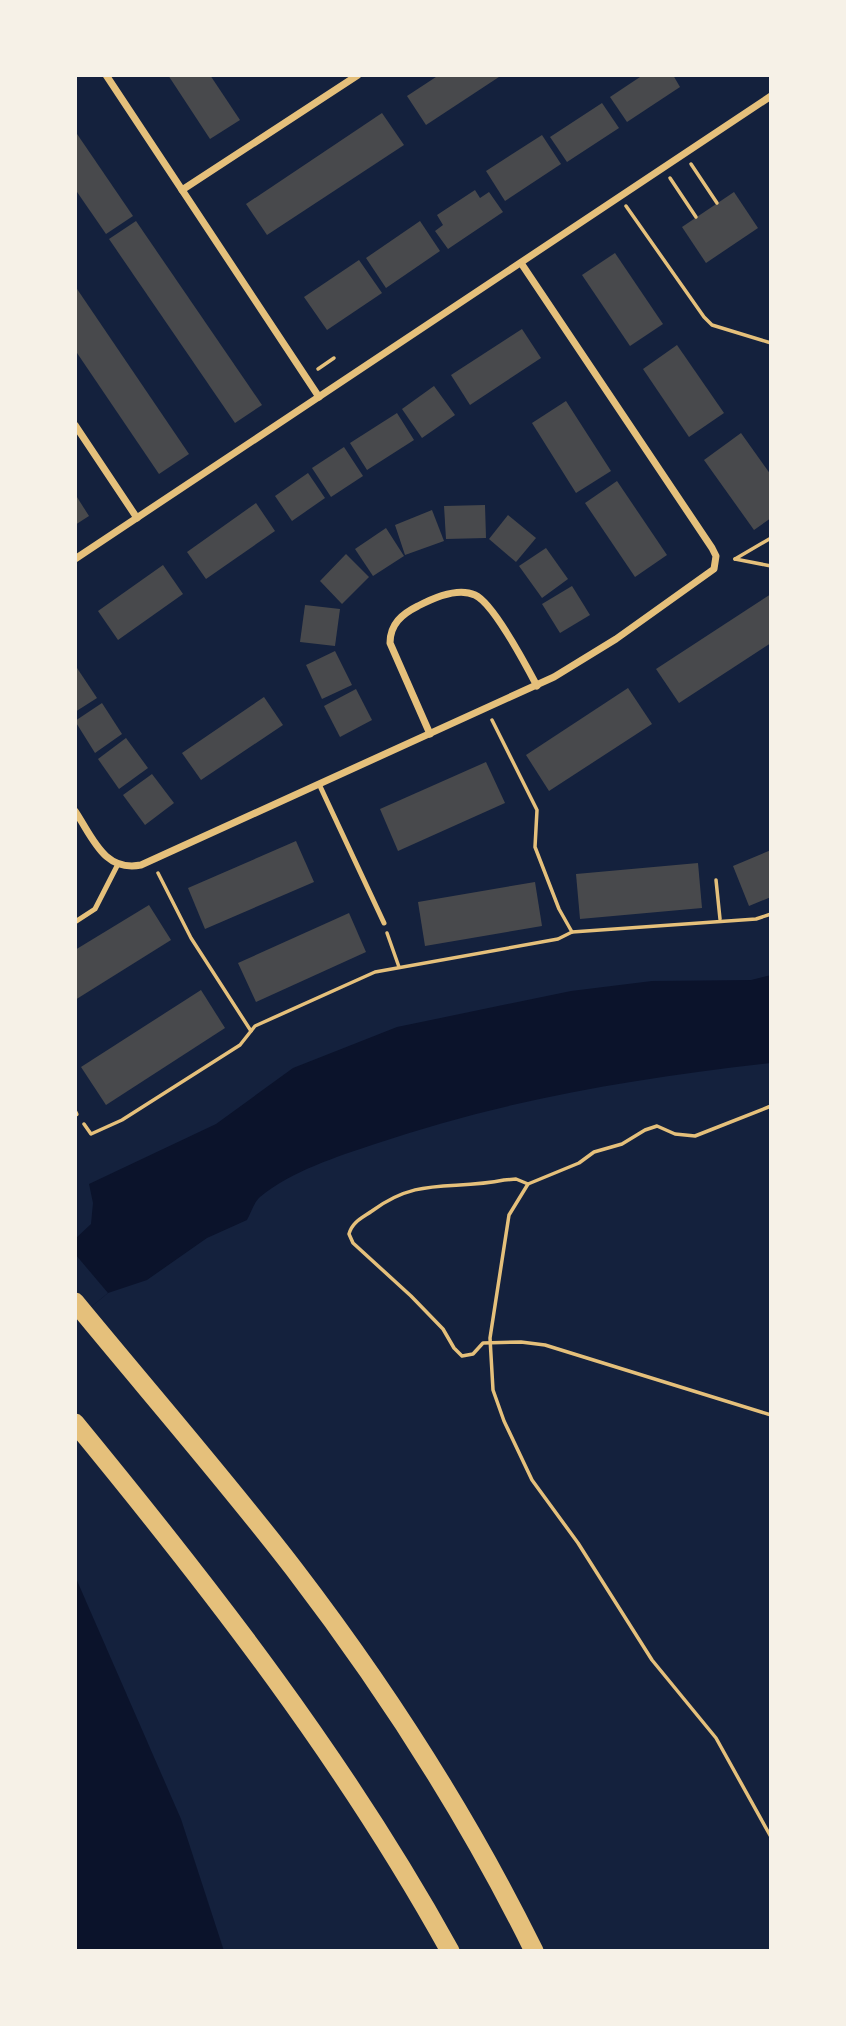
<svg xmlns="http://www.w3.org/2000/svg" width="846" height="2026" font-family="'Roboto Condensed',sans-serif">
	<rect width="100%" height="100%" fill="#14213d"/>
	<g fill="#0b132b">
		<path d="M771,975V1063C637,1078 504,1100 375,1144C336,1157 292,1171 260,1197C254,1202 251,1213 247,1220L207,1238L147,1280L108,1293L75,1320V1239L91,1224L93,1203L89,1184L216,1124L293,1068L397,1027L571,991L652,981L751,980Z"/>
		<polygon points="75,1576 181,1819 224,1951 75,1951"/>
	</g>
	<polygon fill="#14213d" points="75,1254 108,1293 75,1320"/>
	<g fill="#48494c">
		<polygon points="168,75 210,75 240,120 210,139"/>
		<polygon points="439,75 502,75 426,125 407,96"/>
		<polygon points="643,75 673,75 680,87 627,122 610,97"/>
		<polygon points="602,103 619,128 567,162 550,137"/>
		<polygon points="382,113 404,145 267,235 246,204"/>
		<polygon points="75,131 133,216 106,234 75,189"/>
		<polygon points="542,135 561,164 505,201 486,171"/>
		<polygon points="475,190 480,198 489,192 503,212 448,249 435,231 443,225 437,215"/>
		<polygon points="734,192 758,228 706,263 682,227"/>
		<polygon points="136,221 262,405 235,423 109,239"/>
		<polygon points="420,221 440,251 386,288 366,258"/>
		<polygon points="615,253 663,324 630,346 582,275"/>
		<polygon points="359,260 382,293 327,330 304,297"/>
		<polygon points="75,286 189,454 159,474 75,350"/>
		<polygon points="522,329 541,358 470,405 451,375"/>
		<polygon points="677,345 724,413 689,437 643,369"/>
		<polygon points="434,386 455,415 422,438 402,409"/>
		<polygon points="566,401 611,471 576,493 532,423"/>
		<polygon points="397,413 414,440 367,470 350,443"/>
		<polygon points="741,433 771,475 771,518 754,530 704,460"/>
		<polygon points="344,447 363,476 331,497 312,468"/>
		<polygon points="308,473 325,498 292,521 275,496"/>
		<polygon points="617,481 667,555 635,577 585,503"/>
		<polygon points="75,494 89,516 75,525"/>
		<polygon points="256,503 275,531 206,579 187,552"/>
		<polygon points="485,505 486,538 446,539 444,506"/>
		<polygon points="432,510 444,541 405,555 395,525"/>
		<polygon points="508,515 536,538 516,562 489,539"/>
		<polygon points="386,528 404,556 373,576 355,549"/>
		<polygon points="546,548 568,579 542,598 519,566"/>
		<polygon points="346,554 369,577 342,604 320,581"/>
		<polygon points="163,565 183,594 118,640 98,611"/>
		<polygon points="572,586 590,615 560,633 542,604"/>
		<polygon points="771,594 771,643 679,703 656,669"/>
		<polygon points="305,605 340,609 335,646 300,642"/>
		<polygon points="335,651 352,685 322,699 306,665"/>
		<polygon points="75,665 97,698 75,712"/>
		<polygon points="628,688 652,724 549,791 526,755"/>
		<polygon points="356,689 372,720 340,737 324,706"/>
		<polygon points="264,697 283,725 201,780 182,753"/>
		<polygon points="102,703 122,734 95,753 75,721"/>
		<polygon points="126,738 148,768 119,789 98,759"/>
		<polygon points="486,762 505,803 398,851 380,809"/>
		<polygon points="152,774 174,803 145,825 123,795"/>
		<polygon points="296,841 314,882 205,929 188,888"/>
		<polygon points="771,850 771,897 749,906 733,866"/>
		<polygon points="698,863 702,908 580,919 576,874"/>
		<polygon points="535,882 542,926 425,946 418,902"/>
		<polygon points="149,905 171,940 75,1000 75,950"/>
		<polygon points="349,913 366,952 256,1002 238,963"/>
		<polygon points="201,990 225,1028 106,1105 81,1067"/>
	</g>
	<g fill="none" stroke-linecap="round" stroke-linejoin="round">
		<g stroke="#e5c07b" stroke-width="3.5">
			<polyline points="691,164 717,203"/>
			<polyline points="670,178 696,217"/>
			<polyline points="626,206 704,317 712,325 771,343"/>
			<polyline points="318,369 334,358"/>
			<polyline points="735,559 771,538"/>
			<polyline points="735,559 771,566"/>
			<polyline points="492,720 537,810 535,847 559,909 572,932"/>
			<polyline points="158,873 191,938 251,1031"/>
			<polyline points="716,880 720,919"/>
			<polyline points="387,933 399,967"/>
			<polyline points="771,1106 695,1136 675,1134 657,1126 645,1130 622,1144 594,1152 579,1163 528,1184 509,1215 490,1338 493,1390 504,1421 532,1480 578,1543 652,1660 716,1738 771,1837"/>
			<polyline points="84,1124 91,1134 122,1120 240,1045 255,1026 375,972 558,939 572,932 756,919 771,914"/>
			<path d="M528,1184L516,1179L504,1180C451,1191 419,1176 372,1211C362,1218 352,1222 349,1234L353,1243L411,1296L443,1329L454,1348L462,1356L473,1354L483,1343L521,1342L545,1345L771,1415"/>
		</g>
		<g stroke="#e5c07b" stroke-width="5">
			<polyline points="319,784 384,923"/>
			<polyline points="75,922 95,909 117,866"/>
			<polyline points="75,1112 76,1114"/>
		</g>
		<g stroke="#e5c07b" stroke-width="7">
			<polyline points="106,75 319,397"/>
			<polyline points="182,190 358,75"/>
			<polyline points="75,425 137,518"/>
			<polyline points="75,559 771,96"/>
			<path d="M430,734L390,643C390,624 402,614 418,606C433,598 458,587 475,595C493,603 527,667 537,686"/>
			<path d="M75,811C93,838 104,872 141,865L554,677L616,639L714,569L716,556L712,548L521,263"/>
		</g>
		<g stroke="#e5c07b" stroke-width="19">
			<path d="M75,1302C148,1391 224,1478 294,1569C385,1688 468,1817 534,1951"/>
			<path d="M75,1423C213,1591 345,1761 450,1951"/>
		</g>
	</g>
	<rect width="846" height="2026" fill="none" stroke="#f6f1e7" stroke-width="154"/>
</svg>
